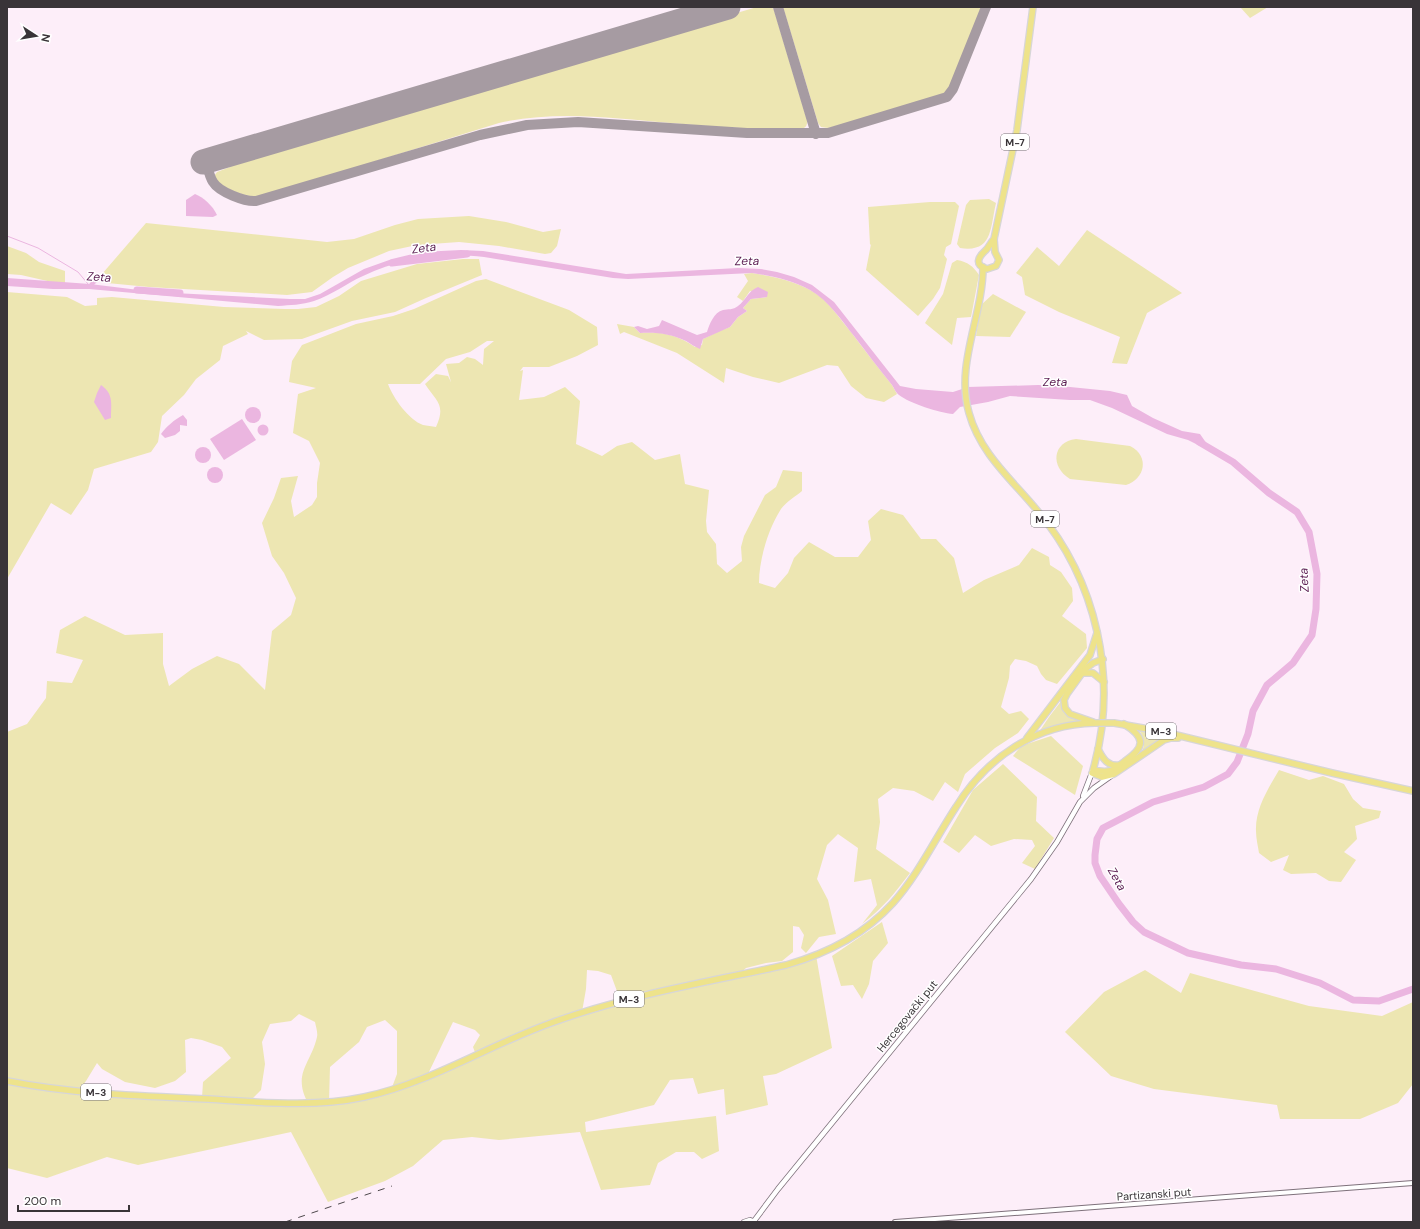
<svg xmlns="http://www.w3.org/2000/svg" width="1420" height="1229" font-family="'DM Sans',sans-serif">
	<rect width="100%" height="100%" fill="#fdeef9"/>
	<g fill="#ede6b2" fill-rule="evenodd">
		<path d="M757,7H772L774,10L807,120C808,128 803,129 796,130C755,129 713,127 671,123C614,118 555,110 499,123L260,197C248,198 218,188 214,176L217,172L230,167L236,161Z"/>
		<polygon points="783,7 982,7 951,86 945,93 870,118 828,128 821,127 818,123"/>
		<polygon points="1240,7 1268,7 1250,18"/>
		<path d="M989,199L996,203C990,228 993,253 960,248L957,244L966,205L970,200Z"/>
		<polygon points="930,202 955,202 959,206 951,244 946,247 944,255 947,259 940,288 933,299 918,316 866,270 871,244 870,245 868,207"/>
		<polygon points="469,216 506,222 543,232 561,229 557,246 551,253 545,254 499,246 459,242 417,245 389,251 348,268 333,277 312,292 287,295 149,287 107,283 102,274 146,223 327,242 354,239 395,225 418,219"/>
		<polygon points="1087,230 1182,293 1147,313 1127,364 1112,363 1120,337 1059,312 1025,295 1022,277 1016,273 1037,247 1059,266"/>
		<polygon points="7,246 26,253 39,262 65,271 65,285 21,275 7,274"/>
		<polygon points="463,259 479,259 482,275 426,298 395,312 352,321 302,339 264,340 246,331 248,334 223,346 220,360 196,379 184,395 162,416 158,442 151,452 94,469 88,490 71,515 51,503 7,579 7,292 67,297 85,306 97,305 97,298 112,297 224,307 285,309 298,309 316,307 339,296 361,281 417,264"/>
		<path d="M957,260C968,262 973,266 979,275L971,317L957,318L952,345L925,323L943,294L952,263Z"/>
		<path d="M752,273C776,277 801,282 821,297C832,307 841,320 851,332C864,350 878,367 892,385L897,394L884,402L866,398L851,386L838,366L827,365L779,383L753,377L726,368L724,383L677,353L624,332L620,334L617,324L634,327L640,333C661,331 678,335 695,347L702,345L703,339L719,331L730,327L738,317L747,311L743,308L751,299L767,297L750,291L743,301L737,297L748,281L744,274Z"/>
		<path d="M486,279L569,310L597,327L598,345L577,356L549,367H523L520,371L523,370L519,400L544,397L565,387L580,401L576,444L602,456L617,446L632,442L655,460L680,454L685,484L709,490L706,521L707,532L716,544L717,564L727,573L742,561L741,547L744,536L765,495L776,487L783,470L802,472V491C796,496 786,502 781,509C768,529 759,560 759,583L775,588L788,573L794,558L809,542L835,557H858L871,540L868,521L881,509L903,515L921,539H936L954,558L963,593L984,580L1019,565L1032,548L1049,557L1050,565L1061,572L1072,588L1073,601L1062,616L1086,634L1087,648L1057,684L1046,680L1041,674L1037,666L1026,661L1015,659L1010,666L1009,678L1001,707L1009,714L1021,711L1029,719L1018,733L995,748L965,774L958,792L945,782L933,801L914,791L893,788L878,799L880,822L876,849L910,873C894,894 883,908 862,924L877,905L871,879L854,882L858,848L838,834L827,845L817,879L828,900L836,934L819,937L806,953L801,948L804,935L799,927L793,926V952L782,961L766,963L746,968L738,975L816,955L832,1048L776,1074L763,1076L768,1105L726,1115L724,1089L698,1094L693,1078L670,1080L654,1105L585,1122L586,1132L716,1116L719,1151L702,1159L694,1152H676L658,1163L650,1185L601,1190L580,1132L499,1140L472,1137L443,1140L413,1166L385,1181L328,1202L291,1132L138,1165L107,1157L47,1178L7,1168V732L27,724L46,698L47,681L72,683L83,660L56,653L60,630L85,616L125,635L163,633V664L169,686L192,669L217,656L239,664L265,690L272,631L291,615L296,598L284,573L272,556L262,523L274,498L281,478L298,476L291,501L294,517L312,505L317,497V483L320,463L309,441L293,433L298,394L316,388L289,382L292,361L302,345L356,324L393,316L414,309L476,281ZM487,341H494L484,349L483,365L475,359L467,357L459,363L446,364L451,382L448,376L436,374L425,384C437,402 446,405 436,427C432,426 427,426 423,425C409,420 393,398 388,384H420L446,359L470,352ZM587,970L598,971L611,975L621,1002L582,1012L586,989ZM299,1014L315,1022C316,1027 318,1033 317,1037C311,1064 292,1073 308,1103L251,1100L261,1090L265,1064L262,1042L270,1024L291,1021ZM385,1020L397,1031V1074L391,1090L329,1102L330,1067L359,1042L367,1027ZM453,1022L475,1030L480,1035L473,1047L476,1055L427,1076ZM191,1038L202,1040L222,1047L231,1058L203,1082L202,1098L79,1090L86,1081L97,1063L102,1069L125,1082L155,1088L175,1081L186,1072L185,1040Z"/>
		<polygon points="993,294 1026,312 1010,337 976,336 981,305"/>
		<path d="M1076,439L1130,446C1150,456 1145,479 1126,485L1070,479C1050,467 1052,442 1076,439Z"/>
		<path d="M1100,658C1084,670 1070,688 1065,707L1085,721L1063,724L1039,732L1049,717L1091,662L1095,659Z"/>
		<path d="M1138,729L1172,737L1107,776L1099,773C1108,769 1134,760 1139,754C1148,747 1143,735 1138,729Z"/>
		<polygon points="1051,736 1083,766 1075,795 1013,756 1021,746"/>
		<polygon points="1003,764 1037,797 1036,821 1054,838 1035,869 1022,863 1035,846 1032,840 1014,839 991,846 975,835 959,853 943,842 973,790"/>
		<path d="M1279,770L1309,780L1323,776L1344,784L1353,799L1363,808L1381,811L1379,818L1355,826L1357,839L1344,852L1356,860L1341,882L1329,881L1316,873L1291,874L1283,870L1289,855L1271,862L1259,853C1258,846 1256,839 1256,831C1255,809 1268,789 1279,770Z"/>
		<polygon points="882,922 888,943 873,961 869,984 862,999 853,985 841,986 832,956"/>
		<polygon points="1145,970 1181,993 1190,973 1309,1006 1382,1016 1413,1002 1413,1084 1398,1103 1360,1119 1280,1119 1277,1105 1154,1089 1111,1076 1065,1032 1104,992"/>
	</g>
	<g fill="#ebb6e0">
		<path d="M195,194C203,197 213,206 217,215L213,217L186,216V200Z"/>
		<path d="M461,250L483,251L626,274L738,268L761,269L777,272L794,277L812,285L834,302L900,386L916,389L953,392L968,387L1038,385L1060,386L1110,391L1127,395L1132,406L1153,418L1182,431L1200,434L1207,444V447L1206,449L1188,440L1167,434L1112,408L1090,400H1070L1010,396L988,402L960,407L953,414C940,413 909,403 899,395C896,393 894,388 892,385C879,369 867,353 854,336C841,320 829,301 810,290C792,280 772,276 752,273L628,279L613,278L484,257C443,252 401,258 363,276C347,283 332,295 314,301C302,305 290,305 278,306L89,289H53L7,286V278L90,284L155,292L290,299H305L320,294L364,269L392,259L421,252Z"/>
		<path d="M758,287L768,292L767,297L751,299L743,308L747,311L738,317L730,327L703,339L700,349C695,347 691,344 686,341C671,334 657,332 640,333L634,327L638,326L647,329L659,326L662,320L697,335L707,332C709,325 714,312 723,310C728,309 733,310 738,306C746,300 748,291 758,287Z"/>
		<path d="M101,385C114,394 111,404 111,418L105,420L94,402L97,393Z"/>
		<circle cx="253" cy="415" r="8"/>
		<path d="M183,415L187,420V426L180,425V431L175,435L165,438L161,434C167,426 174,420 183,415Z"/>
		<polygon points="242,419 256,440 224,460 210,439"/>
		<circle cx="263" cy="430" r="5.5"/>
		<circle cx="203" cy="455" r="8"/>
		<circle cx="215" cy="475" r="8"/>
	</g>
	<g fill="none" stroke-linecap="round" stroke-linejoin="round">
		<polyline stroke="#ebb6e0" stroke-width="1" points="7,236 38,248 78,272 88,284"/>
		<polyline stroke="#ebb6e0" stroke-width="4" points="90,286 96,280"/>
		<g stroke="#ebb6e0" stroke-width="7">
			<polyline points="392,263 467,254"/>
			<polyline points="137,290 180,293"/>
			<polyline points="1199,442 1233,462 1269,493 1297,512 1309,532 1317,574 1316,609 1312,635 1293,663 1267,685 1253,711 1248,734 1237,762 1228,774 1204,787 1153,802 1103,828 1097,839 1095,855 1095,863 1100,876 1119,904 1133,922 1144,932 1188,953 1241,965 1276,969 1320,983 1353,1000 1379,1001 1413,989"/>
		</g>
		<g stroke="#a69ba2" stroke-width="10">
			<polyline points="778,7 816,134"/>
			<path d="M206,161C208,168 209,176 213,182C219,192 245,202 256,201L480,135L527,125L578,122L747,133H828L947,97L953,89L986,7"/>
		</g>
		<polyline stroke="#a69ba2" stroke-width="25" points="203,162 728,7"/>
		<defs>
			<polyline id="tertiary" points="895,1222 1413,1183"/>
			<g id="secondary">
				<polyline points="1083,796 1093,770"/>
				<polyline points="754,1221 778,1189 1031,879 1057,842 1080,802 1094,788 1111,776"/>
				<polyline points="744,1222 750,1220 755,1222"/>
			</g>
			<g id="primary">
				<path d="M994,239C991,242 989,247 986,250C978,257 974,265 987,269L996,266L999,260L995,252L994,239L1017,130L1033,7"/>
				<path d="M983,267C983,316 955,364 969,413C980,453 1011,479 1036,509C1097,580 1119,679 1093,770C1098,771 1104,772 1109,771C1115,770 1120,765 1125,761C1146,747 1145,737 1124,724"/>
				<polyline points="1081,673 1093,673 1104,682"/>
				<polyline points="1093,722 1070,714 1065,708 1064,700 1067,694 1085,669 1093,663 1103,659"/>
				<polyline points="1114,723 1160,731 1332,773 1413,791"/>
				<polyline points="1027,738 1090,655 1097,633"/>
				<path d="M1098,749C1103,759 1108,767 1120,765"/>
				<polyline points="1092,773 1102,777 1114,774 1164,740 1171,738 1178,738"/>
				<path d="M7,1081C73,1094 141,1096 208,1099C259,1102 313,1108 364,1097C430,1083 489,1045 551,1023C627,995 708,982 786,965C826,954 864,935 893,903C918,875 935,839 956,807C987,757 1036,724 1095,723"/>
			</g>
		</defs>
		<use href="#tertiary" stroke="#7e717b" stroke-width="6"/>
		<use href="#secondary" stroke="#7e717b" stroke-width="6"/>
		<use href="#primary" stroke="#d7d6d7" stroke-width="8"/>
		<use href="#tertiary" stroke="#fff" stroke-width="4"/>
		<use href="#secondary" stroke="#fff" stroke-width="4.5"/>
		<use href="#primary" stroke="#eee38b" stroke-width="5.5"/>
		<polyline stroke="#4e484c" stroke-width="1" stroke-dasharray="7 7" stroke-linecap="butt" points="285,1222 392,1186"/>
		<defs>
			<polyline id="primary-bridge" points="1095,723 1114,723"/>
		</defs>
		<use href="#primary-bridge" stroke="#d7d6d7" stroke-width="8" stroke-linecap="butt"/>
		<use href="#primary-bridge" stroke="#eee38b" stroke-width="5.5"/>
	</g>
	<g text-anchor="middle" stroke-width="3" stroke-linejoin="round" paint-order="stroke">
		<g fill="#fff" stroke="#747174" stroke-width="1">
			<rect x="1001" y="134" width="28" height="16" rx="3"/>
			<rect x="1031" y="511" width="28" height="16" rx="3"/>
			<rect x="1146" y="723" width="30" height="16" rx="3"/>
			<rect x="614" y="991" width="30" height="16" rx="3"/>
			<rect x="81" y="1084" width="30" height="16" rx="3"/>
		</g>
		<g font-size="10" font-weight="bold" fill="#393438">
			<text x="1015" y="146">M-7</text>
			<text x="1045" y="523">M-7</text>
			<text x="1161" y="735">M-3</text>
			<text x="629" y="1003">M-3</text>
			<text x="96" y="1096">M-3</text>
		</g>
		<g font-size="11" fill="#393438" stroke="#fff">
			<text transform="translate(907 1016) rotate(-51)" y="4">Hercegovački put</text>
			<text transform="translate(1154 1194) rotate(-4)" y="4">Partizanski put</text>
		</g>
		<g font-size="12" font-style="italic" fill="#5b1d52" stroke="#fff">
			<text transform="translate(424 248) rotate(-7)" y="4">Zeta</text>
			<text transform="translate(747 261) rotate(-1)" y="4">Zeta</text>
			<text transform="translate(99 277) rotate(4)" y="4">Zeta</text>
			<text x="1055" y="386">Zeta</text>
			<text transform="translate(1304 580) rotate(-93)" y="4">Zeta</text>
			<text transform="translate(1117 879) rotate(60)" y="4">Zeta</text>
		</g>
	</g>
	<rect width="1420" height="1229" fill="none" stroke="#393438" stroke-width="16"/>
	<g transform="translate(36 36) rotate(102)" stroke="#ffffff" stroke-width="3" paint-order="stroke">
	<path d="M0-3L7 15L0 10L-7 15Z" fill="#393438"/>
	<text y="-6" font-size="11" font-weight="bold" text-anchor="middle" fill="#393438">N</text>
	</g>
	<path d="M18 1205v6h111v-6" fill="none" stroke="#393438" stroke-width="2"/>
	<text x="24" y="1205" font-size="12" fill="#393438" stroke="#ffffff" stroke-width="3" paint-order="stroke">200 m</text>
</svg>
